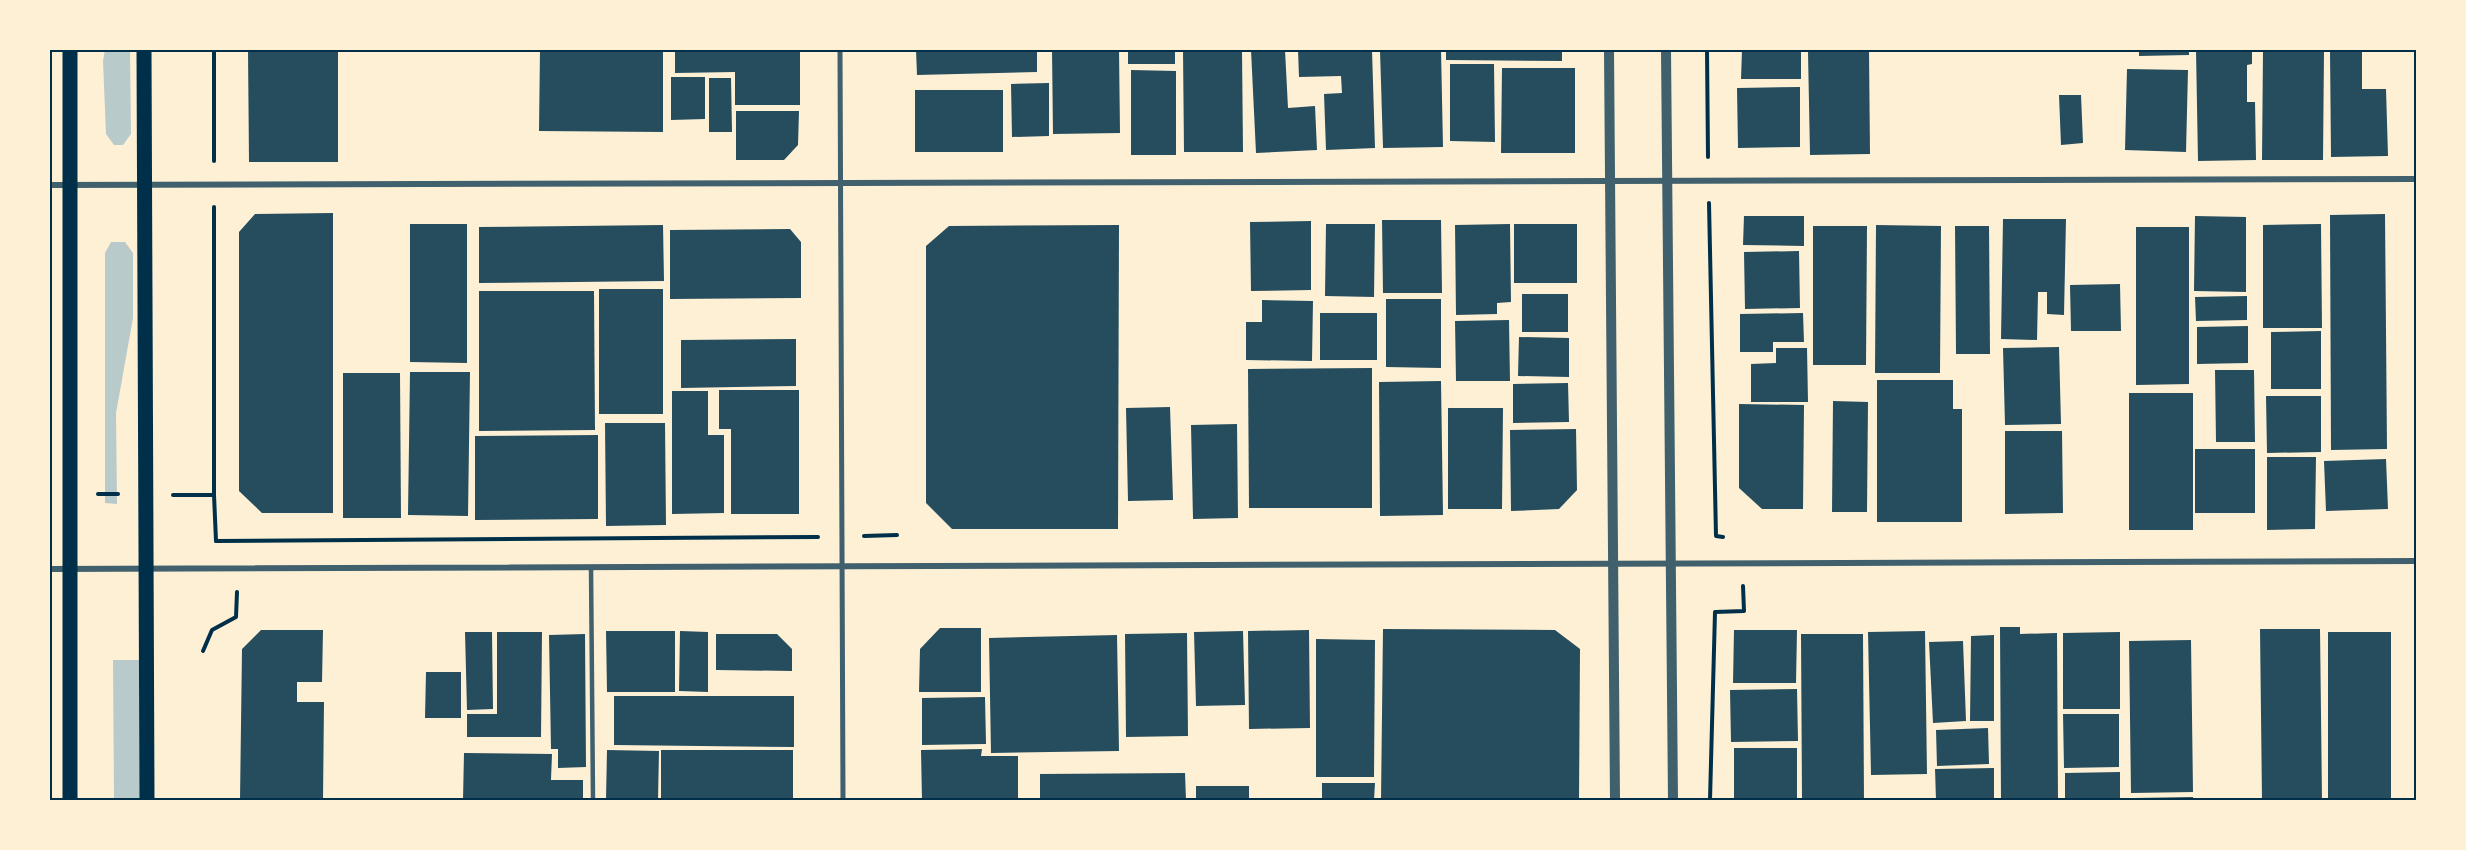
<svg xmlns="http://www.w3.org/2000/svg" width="2466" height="850" font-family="'Sofia Sans Condensed',sans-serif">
	<rect width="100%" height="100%" fill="#fdf0d5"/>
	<g fill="#b9caca">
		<polygon points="105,50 130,50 131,134 123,145 114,145 106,134 103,61"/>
		<polygon points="111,242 125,242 133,253 133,318 116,413 117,504 105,503 105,253"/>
		<polygon points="113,660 139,660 140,800 114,800"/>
	</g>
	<g fill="#264d5e">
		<polygon points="248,50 338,50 338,162 249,162"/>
		<polygon points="540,50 663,50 663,132 539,131"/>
		<polygon points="675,50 800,50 800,105 735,105 735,72 675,73"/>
		<polygon points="916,50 1037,50 1037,72 917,75"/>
		<polygon points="1052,50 1119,50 1120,133 1053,134"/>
		<rect x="1128" y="50" width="47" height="14"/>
		<polygon points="1183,50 1242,50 1243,152 1184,152"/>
		<polygon points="1251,50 1285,50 1288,108 1315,106 1317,150 1256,153"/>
		<polygon points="1298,50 1372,50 1375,148 1326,150 1324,94 1342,93 1341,76 1299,77"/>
		<polygon points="1380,50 1441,50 1443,147 1383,148"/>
		<polygon points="1446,50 1562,50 1562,61 1446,60"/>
		<polygon points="1742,50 1801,50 1801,79 1741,79"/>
		<polygon points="2139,50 2189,50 2189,55 2139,56"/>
		<polygon points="2196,50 2252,50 2252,64 2247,65 2247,102 2255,102 2256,160 2198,161"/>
		<polygon points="2263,50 2324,50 2323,160 2262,160"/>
		<polygon points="2330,50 2362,50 2362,89 2386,89 2388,156 2331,157"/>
		<polygon points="1869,51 1870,154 1810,155 1808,52"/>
		<polygon points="1450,64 1494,64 1495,142 1450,141"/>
		<polygon points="1502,68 1575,68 1575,153 1501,153"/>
		<polygon points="2127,69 2188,70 2186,152 2125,150"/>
		<polygon points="1131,70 1176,71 1176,155 1131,155"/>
		<polygon points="671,77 705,77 705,119 671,120"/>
		<polygon points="709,78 731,78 732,132 709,132"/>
		<polygon points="1049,83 1049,136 1012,137 1011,84"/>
		<polygon points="1800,87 1800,147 1738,148 1737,88"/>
		<rect x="915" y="90" width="88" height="62"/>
		<polygon points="2059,95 2081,95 2083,143 2061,145"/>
		<polygon points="736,111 799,111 798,145 784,160 736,160"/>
		<polygon points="333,213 333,513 262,513 239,491 239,232 255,214"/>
		<polygon points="2385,214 2387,449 2331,450 2330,215"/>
		<polygon points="1744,216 1804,216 1804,246 1743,245"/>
		<polygon points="2195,216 2246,217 2246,292 2194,291"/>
		<polygon points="2003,219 2066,219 2064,315 2047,314 2047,292 2038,292 2037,340 2001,339"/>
		<polygon points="1382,220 1441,220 1442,293 1383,293"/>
		<polygon points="1311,221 1311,290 1251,291 1250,222"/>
		<polygon points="410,224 467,224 467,363 410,362"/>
		<polygon points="1326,224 1375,224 1374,297 1325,296"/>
		<polygon points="1510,224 1511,302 1497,303 1497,314 1456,315 1455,225"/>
		<rect x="1514" y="224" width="63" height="59"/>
		<polygon points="2321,224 2322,328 2263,328 2263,225"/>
		<polygon points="663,225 664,281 479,283 479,227"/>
		<polygon points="1119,225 1118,529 952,529 926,503 926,246 949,226"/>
		<polygon points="1876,225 1941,226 1940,373 1875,373"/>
		<polygon points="1813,226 1867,226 1866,365 1813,365"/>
		<polygon points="1955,226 1989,226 1990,354 1956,354"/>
		<polygon points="2136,227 2189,227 2189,384 2136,385"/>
		<polygon points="790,229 801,242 801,298 670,299 670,230"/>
		<polygon points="1799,251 1800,308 1745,309 1744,252"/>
		<polygon points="2120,284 2121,331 2071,331 2070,285"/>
		<rect x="599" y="289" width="64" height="125"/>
		<polygon points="479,291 594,291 595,430 479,431"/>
		<rect x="1522" y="294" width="46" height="38"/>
		<polygon points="2247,296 2247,320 2196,321 2195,297"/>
		<polygon points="1386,299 1441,299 1441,368 1386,367"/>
		<polygon points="1262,300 1313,301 1312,361 1246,360 1246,322 1262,322"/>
		<rect x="1320" y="313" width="57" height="47"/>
		<polygon points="1803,313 1804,342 1773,342 1773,352 1740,352 1740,314"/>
		<polygon points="1509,320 1510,381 1456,381 1455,321"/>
		<polygon points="2248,326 2248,363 2197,364 2197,327"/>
		<polygon points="2321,331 2321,389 2271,389 2271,332"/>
		<polygon points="1519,337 1569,338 1569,377 1518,376"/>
		<polygon points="796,339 796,386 681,388 681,340"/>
		<polygon points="2059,347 2061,424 2005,425 2003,348"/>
		<polygon points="1776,348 1807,348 1808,402 1751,402 1751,364 1776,363"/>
		<polygon points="1372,368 1372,508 1249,508 1248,369"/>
		<polygon points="2215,370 2254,370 2255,442 2216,442"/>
		<polygon points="410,372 470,372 468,516 408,515"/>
		<polygon points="343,373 400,373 401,518 343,518"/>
		<polygon points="1877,380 1953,380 1953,409 1962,409 1962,522 1877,522"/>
		<polygon points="1441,381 1443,515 1380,516 1379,382"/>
		<polygon points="1568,383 1569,422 1513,423 1513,384"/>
		<polygon points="719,390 799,390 799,514 731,514 731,429 719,429"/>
		<polygon points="672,391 708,391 708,435 724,435 724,513 672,514"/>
		<rect x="2129" y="393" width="64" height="137"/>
		<polygon points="2266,396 2321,396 2321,452 2267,453"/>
		<polygon points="1833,401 1868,402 1867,512 1832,512"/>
		<polygon points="1739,404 1804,405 1803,509 1762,509 1739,488"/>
		<polygon points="1170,407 1173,500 1128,501 1126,408"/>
		<polygon points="1448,408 1503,408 1502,509 1448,509"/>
		<polygon points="605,423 665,423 666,525 606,526"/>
		<polygon points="1237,424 1238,518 1193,519 1191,425"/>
		<polygon points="1576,429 1577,490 1559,509 1511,511 1510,430"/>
		<polygon points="2005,431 2062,431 2063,513 2005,514"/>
		<polygon points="598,435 598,519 475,520 475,436"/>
		<rect x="2195" y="449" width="60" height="64"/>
		<polygon points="2267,457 2316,457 2315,529 2267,530"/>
		<polygon points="2386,459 2388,509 2326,511 2324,461"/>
		<polygon points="2000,627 2020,627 2020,634 2057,633 2058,800 2001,800"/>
		<polygon points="940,628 981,628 981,692 919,692 920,649"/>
		<polygon points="1383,629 1555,630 1580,649 1579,800 1381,800"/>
		<polygon points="2260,629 2320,629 2322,800 2262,800"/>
		<polygon points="261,630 323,630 322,682 297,682 297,702 324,702 323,800 240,800 242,649"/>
		<polygon points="1309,630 1310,728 1249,729 1248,631"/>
		<polygon points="1734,630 1797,630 1796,683 1733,683"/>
		<polygon points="606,631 675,631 675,692 607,692"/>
		<polygon points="680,631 708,632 708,692 679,691"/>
		<polygon points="1243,631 1245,705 1196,706 1194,632"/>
		<polygon points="1925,631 1927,774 1871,775 1868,632"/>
		<polygon points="465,632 492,632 493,709 467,710"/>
		<polygon points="497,632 542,632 541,737 467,737 467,714 497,714"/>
		<polygon points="2120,632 2120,709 2063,709 2063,633"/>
		<rect x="2328" y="632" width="63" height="168"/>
		<polygon points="1187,633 1188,736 1126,737 1125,634"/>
		<polygon points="585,634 586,767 558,768 558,749 551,749 549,635"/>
		<polygon points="716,634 777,634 792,649 792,671 716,670"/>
		<polygon points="1801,634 1863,634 1864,800 1802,800"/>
		<polygon points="1117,635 1119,751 991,753 989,638"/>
		<polygon points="1994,635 1994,721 1970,721 1971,636"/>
		<polygon points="1316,639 1375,640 1374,777 1316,777"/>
		<polygon points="2191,640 2193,792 2131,793 2129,641"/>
		<polygon points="1963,641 1966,721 1933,723 1929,642"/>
		<polygon points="426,672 461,672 461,718 425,718"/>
		<polygon points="1797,689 1798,741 1731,742 1730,690"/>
		<polygon points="614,696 794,696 794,747 614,745"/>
		<polygon points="985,697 986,744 922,745 922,698"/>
		<polygon points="2063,714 2119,714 2119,767 2064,768"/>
		<polygon points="1988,728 1989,764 1937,766 1936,730"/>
		<rect x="1734" y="748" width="63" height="52"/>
		<polygon points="982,749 981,756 1018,756 1018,800 922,800 921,750"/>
		<polygon points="607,750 659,751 658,800 606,800"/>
		<rect x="661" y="750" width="132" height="50"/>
		<polygon points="464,753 552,754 551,780 583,780 583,800 463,800"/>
		<polygon points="1994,768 1994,800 1936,800 1935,769"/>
		<polygon points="2120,772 2120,800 2065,800 2065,773"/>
		<polygon points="1185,773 1186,800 1040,800 1040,774"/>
		<polygon points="1322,783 1375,783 1374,800 1322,800"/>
		<rect x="1196" y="786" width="53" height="14"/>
		<polygon points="2193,797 2193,800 2135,800 2135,798"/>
	</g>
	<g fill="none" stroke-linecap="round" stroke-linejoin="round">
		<g stroke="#003049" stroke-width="4">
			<polyline points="1707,50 1708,157"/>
			<polyline points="214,161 214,50"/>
			<polyline points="1709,203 1716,536 1723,537"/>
			<polyline points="214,207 214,495 216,541"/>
			<polyline points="98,494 118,494"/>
			<polyline points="173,495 214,495"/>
			<polyline points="864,536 897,535"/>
			<polyline points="216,541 818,537"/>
			<polyline points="203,651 212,630 236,617 237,592"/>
			<polyline points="1710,800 1715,612 1744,611 1743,586"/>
		</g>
		<polyline stroke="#3f606c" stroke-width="4.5" points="591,567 593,800"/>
		<polyline stroke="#3f606c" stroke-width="5" points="840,50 843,800"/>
		<g stroke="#3f606c" stroke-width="6">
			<polyline points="50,185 2416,179"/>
			<polyline points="50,569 2416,561"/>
		</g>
		<g stroke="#3f606c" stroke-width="10">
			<polyline points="1609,50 1615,800"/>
			<polyline points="1666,50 1673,800"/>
		</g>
		<g stroke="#003049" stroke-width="15">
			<polyline points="144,50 147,800"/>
			<polyline points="70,800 70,50"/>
		</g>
	</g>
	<rect width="2466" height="850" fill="none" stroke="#fdf0d5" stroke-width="102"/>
	<rect x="51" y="51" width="2364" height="748" fill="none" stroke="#003049" stroke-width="2"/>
</svg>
